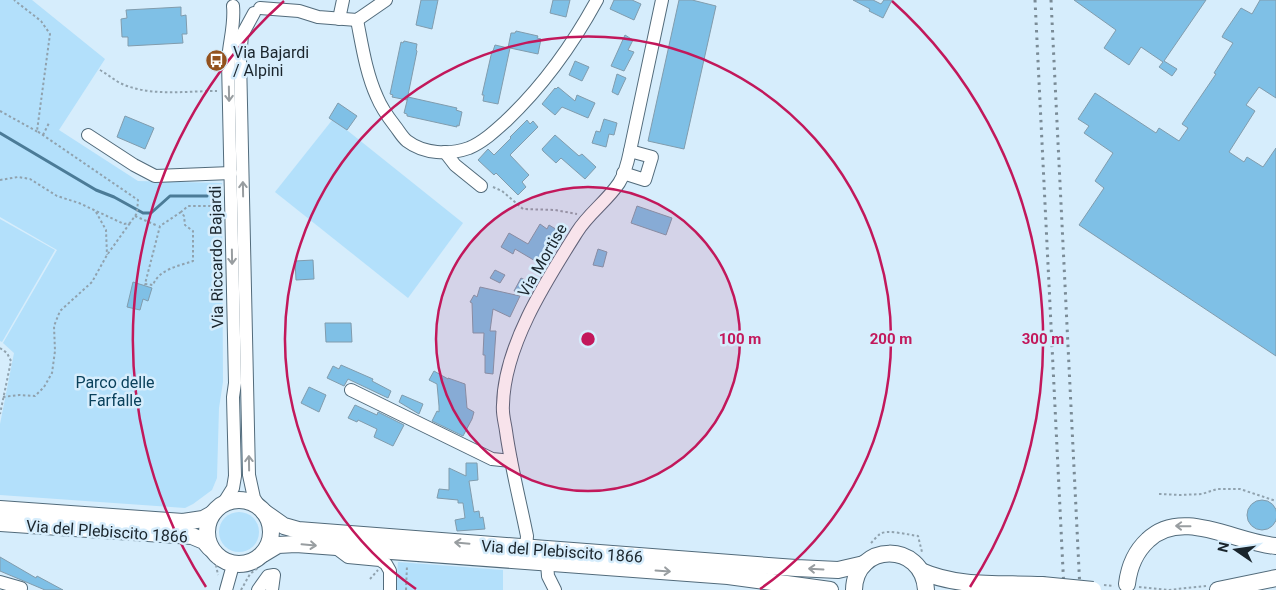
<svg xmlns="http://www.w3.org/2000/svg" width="1276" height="590" font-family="Roboto,sans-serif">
	<rect width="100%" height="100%" fill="#d6edfc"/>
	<g fill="#b3e0fb">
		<polygon points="0,0 32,0 105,59 59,130 138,181 222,183 223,382 219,408 217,478 212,490 193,504 185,508 0,495 0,424 14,353 3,343 57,250 0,217"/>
		<polygon points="333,119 463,223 408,298 275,192"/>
		<polygon points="0,219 55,250 2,342 0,341"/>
		<circle cx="239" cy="532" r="20"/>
		<polygon points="398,562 503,570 503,590 396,590"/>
	</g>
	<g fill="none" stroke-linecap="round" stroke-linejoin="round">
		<polyline stroke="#4b7b97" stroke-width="3" points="0,133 96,190 114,197 143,213 151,213 170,196 207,196"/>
	</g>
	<g fill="#7fc0e6" stroke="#819cad">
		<polygon points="421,0 438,0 432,29 416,25"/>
		<polygon points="553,0 570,0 566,17 550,13"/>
		<polygon points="614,0 632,0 641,4 634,20 610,9"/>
		<polygon points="679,0 692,0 716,6 684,149 648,141"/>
		<polygon points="853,0 873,0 881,4 884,0 892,0 883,18 869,11 870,9"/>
		<polygon points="1074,0 1206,0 1164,61 1177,69 1172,76 1159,67 1163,62 1141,47 1129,65 1104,48 1116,30"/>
		<polygon points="1260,0 1276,0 1276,98 1259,87 1246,105 1255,111 1229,152 1244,162 1247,157 1263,167 1276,148 1276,356 1079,225 1104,188 1095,181 1113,153 1084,133 1089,126 1078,119 1095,93 1156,133 1159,128 1179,141 1188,128 1182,124 1216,74 1214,73 1233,43 1222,37 1224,33 1241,8 1252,14"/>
		<polygon points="181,7 181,16 186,15 187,34 182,34 183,43 128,46 128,37 122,37 121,19 127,18 126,10"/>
		<polygon points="516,31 538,36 537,38 541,39 538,54 510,48 498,104 483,101 484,95 482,95 492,51 493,51 495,45 508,48 511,33 515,33"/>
		<polygon points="625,35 633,40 628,50 634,52 624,71 611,66"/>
		<polygon points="404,41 417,44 416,50 417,51 407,100 392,97 393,95 390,94 401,42 403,43"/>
		<polygon points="575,61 589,67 582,81 569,75"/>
		<polygon points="617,74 626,78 618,95 612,92"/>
		<polygon points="558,87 575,101 577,95 595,103 588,118 562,107 555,115 542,104 555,88 556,89"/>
		<polygon points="408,97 457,108 456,110 462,112 459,126 457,125 457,127 407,116 407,114 404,113"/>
		<polygon points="338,103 357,116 347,130 329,118"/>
		<polygon points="125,116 154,128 145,149 117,137"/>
		<polygon points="604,119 617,123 614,135 609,134 606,147 592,143 596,131 600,132"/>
		<polygon points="527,120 530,124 533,121 538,127 510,155 529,175 522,182 526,187 518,195 496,173 494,175 478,160 488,149 494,155 511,138 510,137"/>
		<polygon points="555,135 579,156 582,154 596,167 585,179 561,158 556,163 543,151 542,149"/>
		<polygon points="637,206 672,218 666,235 631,223"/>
		<polygon points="540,224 547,229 549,225 559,231 551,245 548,243 537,262 515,249 513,254 501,247 509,233 528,244"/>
		<polygon points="598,249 607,252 603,267 593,265"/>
		<polygon points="313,260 314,279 296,280 295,261"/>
		<polygon points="495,270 505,275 500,283 490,278"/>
		<polygon points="521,278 529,282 522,295 514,291"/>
		<polygon points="133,282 152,288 148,301 143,299 140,310 127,307"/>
		<polygon points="480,287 520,296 510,317 493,309 490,331 496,331 493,374 485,373 485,355 483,355 484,333 473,333 472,303 470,302 474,295 477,297"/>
		<polygon points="325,323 351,323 352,342 326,342"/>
		<polygon points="341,365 373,379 372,381 391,391 388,398 348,379 344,386 327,378 333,366 339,369"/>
		<polygon points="434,371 448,379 448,378 465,384 467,408 474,412 472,419 463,436 432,421 437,411 439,412 439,406 437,384 429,380"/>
		<polygon points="309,387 326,395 319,412 301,403"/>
		<polygon points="402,395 423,404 419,414 399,402"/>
		<polygon points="355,405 377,415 378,412 404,425 393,446 374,437 377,429 358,420 357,422 348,418"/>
		<polygon points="466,463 477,463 478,480 469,481 474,512 479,511 480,518 483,517 485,529 457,531 455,520 465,518 463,503 458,503 458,500 437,498 439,489 449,490 449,468 466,476"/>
		<circle cx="1262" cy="515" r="15"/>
		<polygon points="0,557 36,578 37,576 63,590 45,590 0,571"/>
	</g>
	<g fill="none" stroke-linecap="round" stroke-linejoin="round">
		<defs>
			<g id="minor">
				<polyline points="260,8 299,11 318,17 357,20 386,0"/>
				<polyline points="254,13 242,35 240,58 249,475 254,498 261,509"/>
				<polyline points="339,19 343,0"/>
				<path d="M357,20C362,45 366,73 377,97C381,107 388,117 395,126C399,131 402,137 407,141C424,154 449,155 469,148C483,142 495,131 506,121C543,86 573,44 597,0"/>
				<polyline points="88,135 134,165 155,176 231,173"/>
				<polyline points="445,152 455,165 481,186"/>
				<polyline points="623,173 645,180 652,157 630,151"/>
				<polyline points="351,390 492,459 511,461"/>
				<path d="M223,504L233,488L235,476L233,397L235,383L228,61C229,42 235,25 233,6"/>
				<polyline points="336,548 348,557 380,560 386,564 390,571 390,590"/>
				<path d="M526,548L527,536C520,501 511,467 506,431C505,423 502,414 503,405C504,346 546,281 577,232C588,214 607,201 619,183C625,174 628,161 630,151L662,0"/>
				<polyline points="547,563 548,576 555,590"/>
				<polyline points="0,582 21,588"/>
				<polyline points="226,590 233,565"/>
				<polyline points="258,590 268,576 274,575 272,590"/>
			</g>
			<g id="major">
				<circle cx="239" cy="532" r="32"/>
				<polyline points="0,509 183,522 203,519 212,514"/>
				<polyline points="264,512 284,526 298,530 796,568 838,570 864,564"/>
				<polyline points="0,523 192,536 204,541 210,548"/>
				<polyline points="263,554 278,545 296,544 728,576 830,590"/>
				<path d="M921,571C959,588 1002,583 1042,585"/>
				<path d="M1127,584C1129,567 1135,552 1148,540C1182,507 1236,543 1276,546"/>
				<path d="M854,590C855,542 923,541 926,590"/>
				<polyline points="1218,590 1276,578"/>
			</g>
		</defs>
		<use href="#minor" stroke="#526b7b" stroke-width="14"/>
		<use href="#major" stroke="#526b7b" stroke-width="18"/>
		<g stroke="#90a2ae" stroke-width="2" stroke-dasharray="2.5 2.5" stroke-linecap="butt">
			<path d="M100,70C107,74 113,79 120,83C149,97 185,91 217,91"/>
			<polyline points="0,111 38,132"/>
			<polyline points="43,135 49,123"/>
			<polyline points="0,180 18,177 30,179 57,196 79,203 124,224 130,223 137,213 138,200 37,131 50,34 41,21 14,0"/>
			<polyline points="493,187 502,191 523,209 555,210 577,214"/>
			<polyline points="96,212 106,230 107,255"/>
			<path d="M181,212L160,226L145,284L153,285C159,269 179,266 193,261V231L185,225L184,216L181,212L188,206H220"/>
			<polyline points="135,216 158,226"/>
			<polyline points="0,348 7,353 11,361 0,414"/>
			<polyline points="3,397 19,395 35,396 44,387 52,373 55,351 54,326 60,311 92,282 107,255 130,223"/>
			<polyline points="1159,494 1181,495 1202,494 1217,489 1240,489 1276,501"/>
			<path d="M871,543C874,540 877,536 880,534C887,529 909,535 918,536L922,552"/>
			<polyline points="213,561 216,565 218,575"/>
			<polyline points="370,579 378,570"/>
			<polyline points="1104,585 1114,586"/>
			<polyline points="1139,587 1168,590 1206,586"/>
			<polyline points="241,590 250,574 259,567"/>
			<polyline points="406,590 407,565"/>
		</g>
		<use href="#minor" stroke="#fff" stroke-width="12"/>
		<use href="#major" stroke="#fff" stroke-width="16"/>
		<g stroke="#7a8b96" stroke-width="3" stroke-dasharray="2.5 5" stroke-linecap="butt">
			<polyline points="1035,0 1064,590"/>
			<polyline points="1051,0 1080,590"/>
		</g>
		<defs>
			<polyline id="major-bridge" points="1042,585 1093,590"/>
		</defs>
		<use href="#major-bridge" stroke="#526b7b" stroke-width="18" stroke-linecap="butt"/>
		<use href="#major-bridge" stroke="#fff" stroke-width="16"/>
	</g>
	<defs><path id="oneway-shaft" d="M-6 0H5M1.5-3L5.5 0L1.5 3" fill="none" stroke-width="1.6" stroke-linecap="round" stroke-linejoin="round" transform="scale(1.25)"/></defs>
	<g stroke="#989da0">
		<use href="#oneway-shaft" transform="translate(229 94) rotate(89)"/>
		<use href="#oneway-shaft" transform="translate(243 189) rotate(-91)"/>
		<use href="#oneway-shaft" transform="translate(232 257) rotate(89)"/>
		<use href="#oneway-shaft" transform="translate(249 463) rotate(-91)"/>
		<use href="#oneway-shaft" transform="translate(1183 526) rotate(-179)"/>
		<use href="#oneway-shaft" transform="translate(462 543) rotate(-175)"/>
		<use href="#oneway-shaft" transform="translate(309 545) rotate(5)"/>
		<use href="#oneway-shaft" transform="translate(816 569) rotate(-177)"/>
		<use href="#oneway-shaft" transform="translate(663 571) rotate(4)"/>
	</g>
	<circle cx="588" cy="339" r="152" fill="#c2185b" fill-opacity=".12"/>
	<g fill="none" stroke="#c2185b" stroke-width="2.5">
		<circle cx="588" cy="339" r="152"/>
		<path d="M416 589A303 303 0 1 1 760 589"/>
		<path d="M206 587A455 455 0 0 1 284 1M892 1A455 455 0 0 1 970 587"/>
	</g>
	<defs>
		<symbol id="bus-disc" viewBox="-11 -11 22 22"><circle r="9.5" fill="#93521e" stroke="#d6edfc"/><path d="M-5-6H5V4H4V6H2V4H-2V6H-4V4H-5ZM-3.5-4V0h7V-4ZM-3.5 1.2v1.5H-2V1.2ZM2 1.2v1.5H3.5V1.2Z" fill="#fff"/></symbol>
	</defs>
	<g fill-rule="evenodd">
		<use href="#bus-disc" x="204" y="48" width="25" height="25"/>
	</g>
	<g text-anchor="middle" stroke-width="5" stroke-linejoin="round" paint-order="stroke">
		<g font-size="16" fill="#1a252c" stroke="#d6edfc" text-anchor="start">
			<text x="233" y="58">Via Bajardi<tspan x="233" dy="18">/ Alpini</tspan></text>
		</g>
		<g font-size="16" fill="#1a252c" stroke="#d6edfc">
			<text transform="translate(216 257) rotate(-91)" y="6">Via Riccardo Bajardi</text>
			<text transform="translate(542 260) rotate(-60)" y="6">Via Mortise</text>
			<text transform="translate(107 531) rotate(4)" y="6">Via del Plebiscito 1866</text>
			<text transform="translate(562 551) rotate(4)" y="6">Via del Plebiscito 1866</text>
		</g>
		<g font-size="16" fill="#0a415b" stroke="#d6edfc">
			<text x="115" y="388">Parco delle<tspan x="115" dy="18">Farfalle</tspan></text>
		</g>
	</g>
	<circle cx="588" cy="339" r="8" fill="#c2185b" stroke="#d6edfc" stroke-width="2.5"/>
	<g font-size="15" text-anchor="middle" font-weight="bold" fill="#c2185b" stroke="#d6edfc" stroke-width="5" stroke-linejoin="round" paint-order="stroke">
		<text x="740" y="344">100 m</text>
		<text x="891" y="344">200 m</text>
		<text x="1043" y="344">300 m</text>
	</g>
	<g transform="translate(1236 550) rotate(283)" stroke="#d6edfc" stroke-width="4" paint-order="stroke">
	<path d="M0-4L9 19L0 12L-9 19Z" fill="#1a252c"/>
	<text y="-8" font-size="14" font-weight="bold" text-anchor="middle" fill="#1a252c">N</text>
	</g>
</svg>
